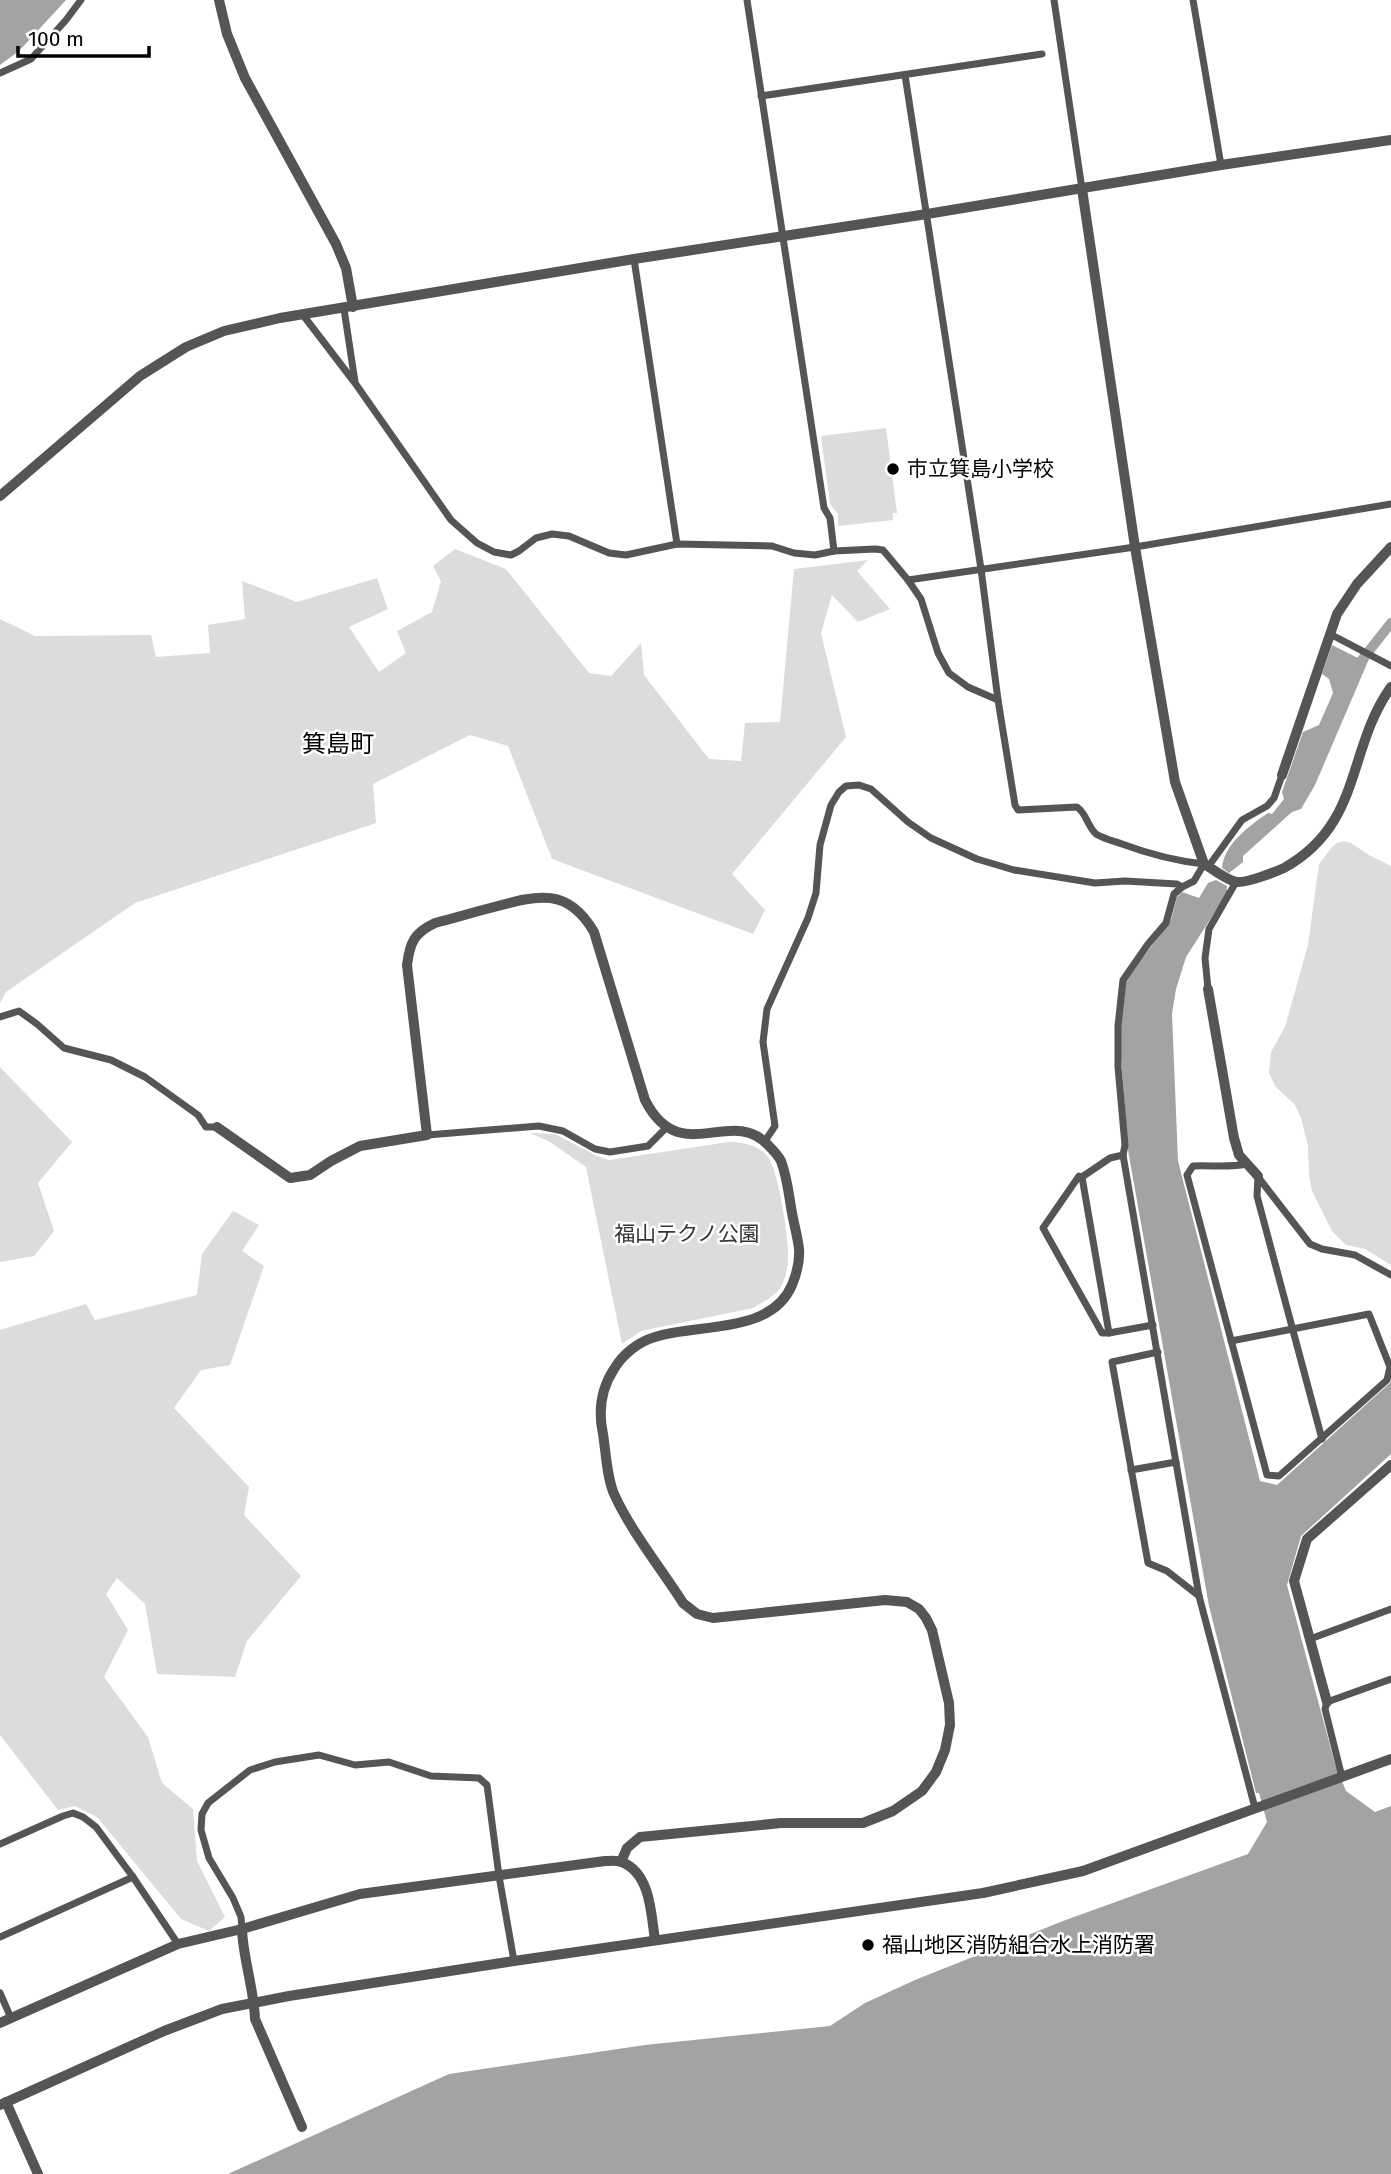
<svg xmlns="http://www.w3.org/2000/svg" width="1391" height="2174" font-family="'Fira Sans','Noto Sans JP',sans-serif">
	<rect width="100%" height="100%" fill="#fff"/>
	<g fill="#dcdcdc">
		<polygon points="886,428 897,513 893,513 893,520 838,526 838,514 830,504 821,436"/>
		<polygon points="455,549 506,569 589,673 611,676 641,643 644,675 709,759 741,761 745,723 780,722 794,569 868,560 857,571 890,609 858,622 832,595 821,633 846,737 732,874 765,910 753,934 552,859 508,746 470,735 373,784 376,823 135,903 6,992 0,1003 0,619 35,636 151,635 156,657 210,653 208,625 245,619 242,581 297,602 377,578 388,609 349,627 379,672 406,653 397,631 432,612 441,581 433,566"/>
		<polygon points="1344,841 1351,843 1369,855 1391,866 1391,1265 1365,1249 1346,1245 1332,1231 1312,1191 1309,1176 1308,1146 1301,1118 1295,1105 1275,1086 1269,1073 1271,1052 1285,1027 1308,945 1319,864 1332,847 1337,843"/>
		<polygon points="0,1067 72,1142 38,1183 54,1231 34,1256 0,1262"/>
		<path d="M530,1133L555,1134L597,1156L609,1160L729,1142C743,1142 759,1145 768,1157C779,1173 789,1239 788,1258C788,1267 786,1276 782,1285C776,1296 763,1302 753,1308L641,1331L622,1344L586,1167L550,1142Z"/>
		<polygon points="233,1211 259,1225 242,1251 264,1266 230,1365 201,1370 174,1408 249,1487 244,1515 301,1576 247,1641 235,1677 157,1674 145,1604 117,1578 106,1594 128,1630 104,1677 148,1737 162,1783 193,1809 197,1861 225,1917 209,1931 181,1919 97,1817 75,1806 58,1810 0,1735 0,1330 86,1304 95,1320 197,1295 202,1254"/>
	</g>
	<g fill="#a3a3a3">
		<polygon points="0,0 66,0 19,51 0,65"/>
		<path d="M1332,645L1358,658L1362,654L1369,659L1315,785L1301,809L1292,812L1243,856V862L1229,873L1222,868C1224,844 1249,826 1268,813L1272,814L1284,799L1282,792L1303,732L1319,725L1333,693L1329,679L1322,674Z"/>
		<polygon points="1216,880 1227,886 1227,893 1186,957 1176,989 1172,1014 1178,1161 1260,1481 1277,1485 1391,1382 1391,1454 1301,1536 1287,1585 1335,1764 1346,1791 1375,1812 1391,1806 1391,2174 228,2174 449,2074 645,2045 830,2026 865,2003 915,1980 1063,1921 1248,1854 1267,1822 1259,1793 1256,1793 1209,1606 1128,1150 1121,1058 1121,1021 1125,981 1171,920 1177,897 1182,892 1199,898 1208,883"/>
	</g>
	<g fill="none" stroke-linecap="round" stroke-linejoin="round">
		<polyline stroke="#a3a3a3" stroke-width="10" points="1361,661 1391,623"/>
		<g stroke="#555" stroke-width="7">
			<polyline points="747,0 824,508 830,518 834,551"/>
			<polyline points="1054,0 1082,189"/>
			<polyline points="1193,0 1221,165"/>
			<polyline points="0,73 31,59 66,20 81,0"/>
			<polyline points="905,75 981,569 998,700"/>
			<polyline points="761,96 1042,54"/>
			<polyline points="634,259 677,544"/>
			<polyline points="344,309 355,382"/>
			<path d="M303,315L355,383L451,520L477,543L494,552L511,555L519,551L536,538L552,534L569,536L609,553L626,555L677,544L772,546L794,553L815,555L834,551L875,549L883,550L908,580L921,599L938,653L949,673L968,687L998,700L1015,805L1018,810L1077,807C1087,814 1087,826 1096,834C1104,839 1114,841 1122,844C1149,854 1176,861 1204,864L1194,881L1182,887L1174,894L1166,923L1148,944L1123,980L1118,1026V1067L1125,1145L1123,1155L1199,1596L1255,1808"/>
			<polyline points="908,580 1135,547 1391,504"/>
			<polyline points="1330,634 1391,666"/>
			<polyline points="1208,867 1242,820 1267,806 1274,798 1282,775"/>
			<polyline points="1208,989 1205,958 1209,929 1236,882"/>
			<polyline points="0,1017 19,1011 37,1024 64,1048 111,1060 145,1077 198,1115 206,1127 217,1127"/>
			<polyline points="427,1135 539,1126 563,1131 595,1149 610,1152 648,1146 667,1127"/>
			<polyline points="765,1141 775,1126 763,1042 767,1009 808,918 816,893 820,845 831,805 839,792 846,786 859,785 871,789 908,822 931,838 977,859 1014,870 1095,883 1125,881 1177,884 1182,887"/>
			<polyline points="1123,1155 1110,1158 1082,1177 1109,1333 1153,1325"/>
			<polyline points="1258,1176 1257,1196 1322,1439"/>
			<polyline points="1082,1177 1079,1176 1043,1228 1102,1333 1109,1333"/>
			<polyline points="1258,1177 1310,1244 1322,1249 1355,1255 1391,1275"/>
			<path d="M1231,1341L1369,1314L1390,1367L1387,1380L1279,1476L1267,1475L1187,1175L1193,1166C1211,1165 1229,1168 1246,1164"/>
			<polyline points="1158,1352 1112,1362 1148,1563 1167,1571 1199,1596"/>
			<polyline points="1131,1470 1176,1462"/>
			<polyline points="1310,1639 1391,1609"/>
			<polyline points="1342,1777 1325,1709 1327,1702 1391,1679"/>
			<polyline points="0,1844 63,1816 73,1813 83,1817 96,1827 133,1877 178,1944"/>
			<polyline points="242,1929 241,1917 233,1898 209,1858 201,1830 202,1814 208,1803 250,1770 275,1762 319,1755 355,1765 389,1762 431,1776 479,1778 487,1785 499,1876 514,1961"/>
			<polyline points="0,1937 133,1877"/>
			<polyline points="0,1993 11,2018"/>
		</g>
		<g stroke="#555" stroke-width="10">
			<polyline points="219,0 227,34 245,78 336,244 346,268 353,307"/>
			<path d="M1082,189L1135,547L1175,782L1204,864C1213,869 1227,881 1237,882C1247,883 1275,872 1284,868C1363,824 1346,750 1391,687"/>
			<polyline points="0,496 140,376 186,347 224,331 280,318 634,259 927,214 1221,165 1391,140"/>
			<polyline points="1282,775 1337,614 1357,584 1391,547"/>
			<polyline points="1208,989 1234,1138 1239,1155 1258,1176"/>
			<path d="M217,1127L290,1178L310,1175L331,1161L360,1146L427,1135L407,965C410,942 414,933 435,923C455,918 474,912 494,907C538,895 568,887 594,932L645,1100C680,1169 731,1105 768,1145C773,1150 778,1155 781,1161C788,1179 789,1199 793,1218C795,1228 798,1239 799,1249C800,1262 797,1273 792,1285C771,1335 697,1323 655,1337C638,1342 623,1354 614,1369C601,1389 598,1411 603,1434C606,1453 607,1480 615,1496C631,1531 662,1570 683,1603L697,1614L713,1618L885,1600L907,1602L919,1609L926,1618L932,1630L949,1703L950,1725L945,1750L936,1772L922,1791L893,1811L863,1823H781L640,1837L627,1848L621,1862"/>
			<polyline points="1327,1702 1294,1581 1307,1539 1391,1465"/>
			<path d="M242,1929C243,1959 254,1988 255,2019L302,2127"/>
			<path d="M0,2023L178,1944L242,1929L360,1894L605,1861C610,1861 617,1860 622,1862C651,1874 651,1914 655,1940"/>
			<polyline points="6,2102 38,2174"/>
			<polyline points="0,2105 164,2031 222,2009 289,1996 514,1961 983,1893 1083,1871 1391,1759"/>
		</g>
	</g>
	<g fill="#000" stroke="#fff" stroke-width="2.5">
		<circle cx="893" cy="469" r="7"/>
		<circle cx="868" cy="1945" r="7"/>
	</g>
	<g text-anchor="middle" stroke-width="5" stroke-linejoin="round" paint-order="stroke">
		<g font-size="21" fill="#000" stroke="#fff" text-anchor="start">
			<text x="907" y="476">市立箕島小学校</text>
			<text x="882" y="1952">福山地区消防組合水上消防署</text>
		</g>
		<g font-size="21" fill="#333" stroke="#fff">
			<text x="687" y="1241">福山テクノ公園</text>
		</g>
		<g font-size="24" fill="#000" stroke="#fff">
			<text x="338" y="752">箕島町</text>
		</g>
	</g>
	<path d="M18 46v10h131v-10" fill="none" stroke="#000000" stroke-width="3.5"/>
	<text x="28" y="46" font-size="21" fill="#000000" stroke="#ffffff" stroke-width="5" paint-order="stroke">100 m</text>
</svg>
